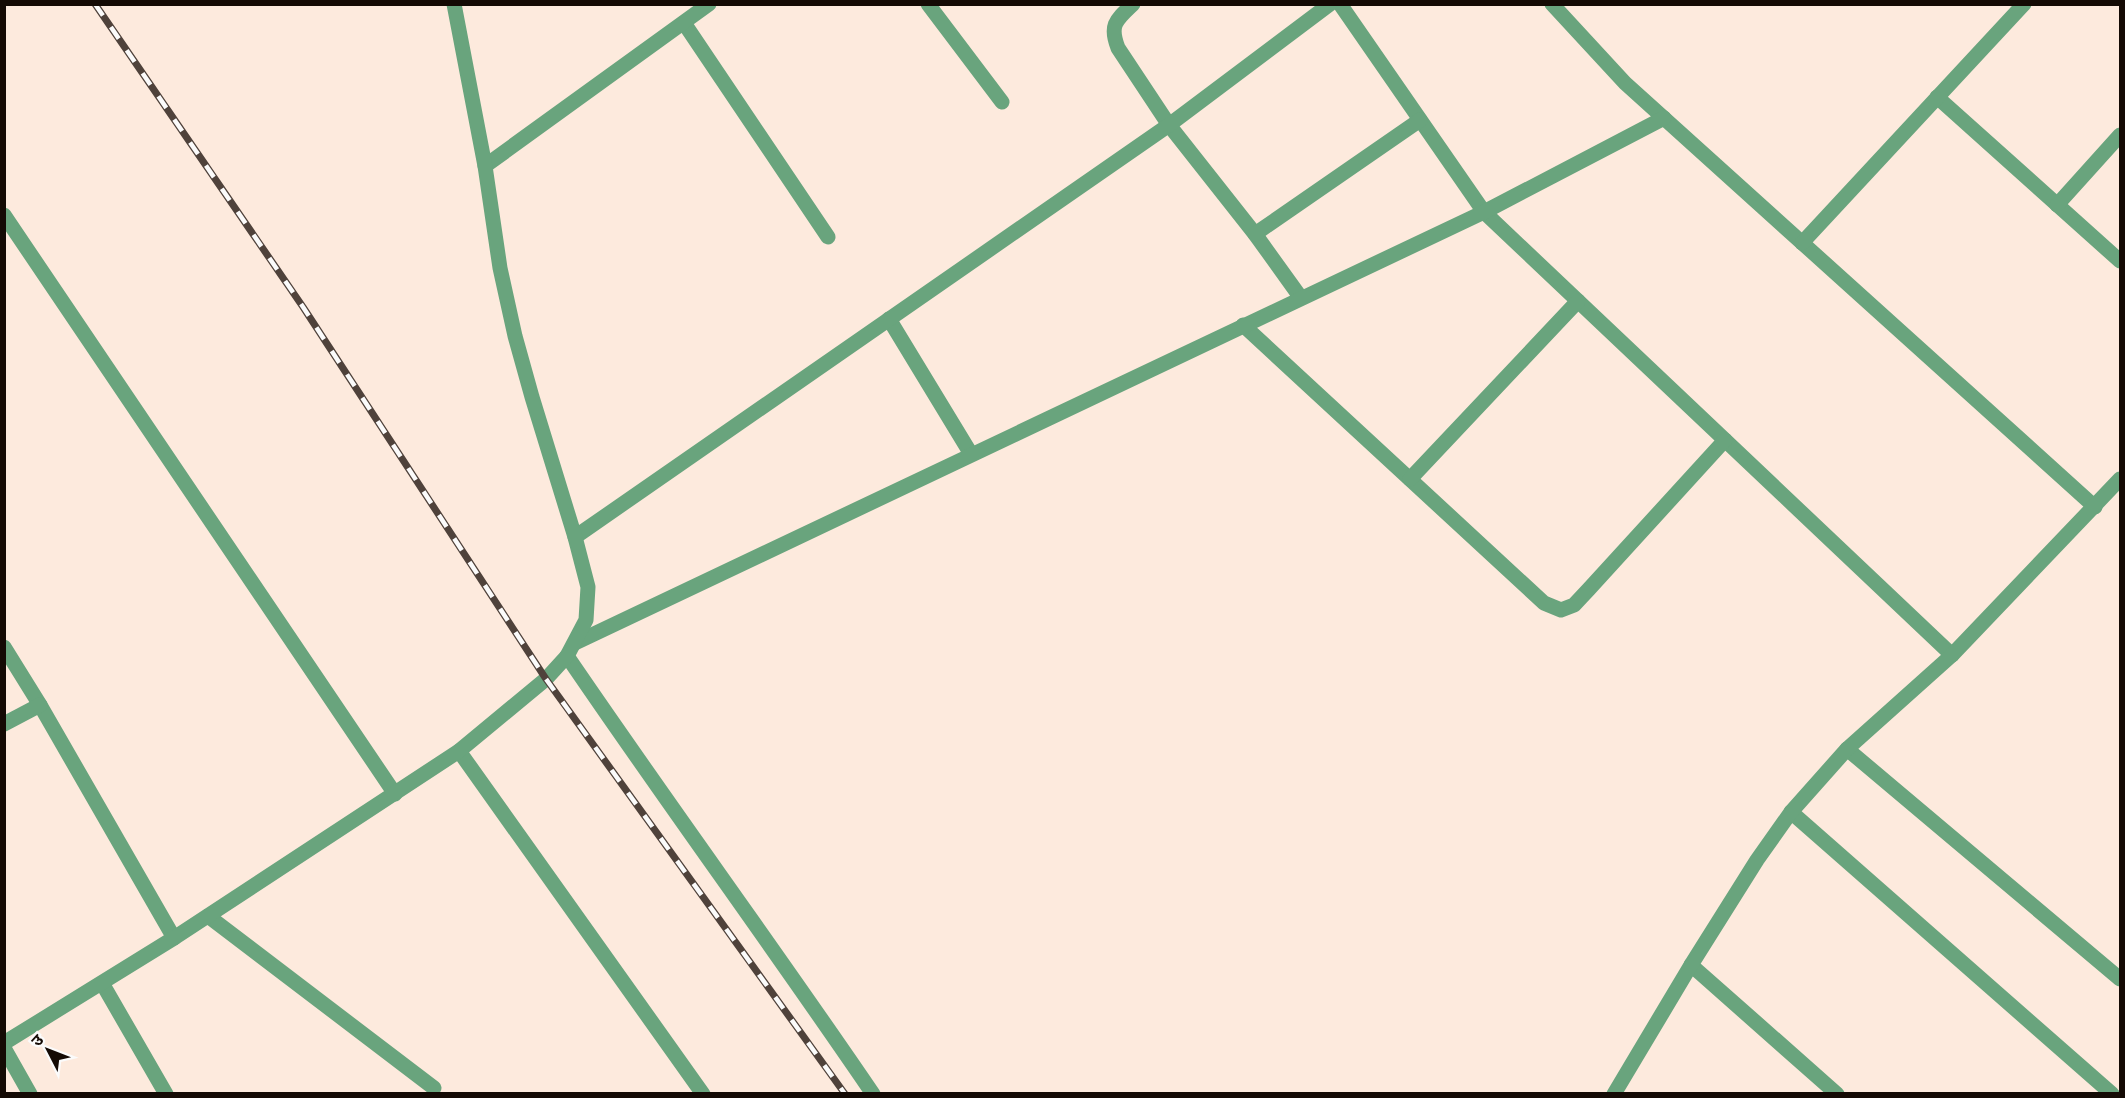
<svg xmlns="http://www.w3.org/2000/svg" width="2125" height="1098" font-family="Ubuntu,'Noto Sans Devanagari',sans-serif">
	<rect width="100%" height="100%" fill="#fdeadd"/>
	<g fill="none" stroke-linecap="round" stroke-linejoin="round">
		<g stroke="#69a47d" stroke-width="15">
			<polyline points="928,4 1002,102"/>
			<path d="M1133,4C1116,20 1109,25 1118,48L1169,125L1255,234L1301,298"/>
			<polyline points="1340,4 1484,212 1952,655"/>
			<polyline points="1552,4 1625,83 2095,507"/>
			<polyline points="684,23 828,237"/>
			<polyline points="1937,97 2120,261"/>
			<polyline points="485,166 709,4"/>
			<polyline points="2057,205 2120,135"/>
			<polyline points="4,215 395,794"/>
			<polyline points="1255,234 1420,120"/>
			<polyline points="1802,243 2024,4"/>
			<polyline points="889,319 971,454"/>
			<polyline points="1243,325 1544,603 1561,610 1574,605 1589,589 1725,440"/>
			<polyline points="1410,479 1578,301"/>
			<polyline points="575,537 1169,125 1330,4"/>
			<polyline points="575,643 1484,212 1664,118"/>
			<polyline points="4,647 40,705 174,938"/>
			<path d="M567,656C667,803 773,947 873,1094"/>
			<polyline points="4,724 40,705"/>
			<polyline points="1847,749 2120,979"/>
			<polyline points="459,751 703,1094"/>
			<polyline points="1791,812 2112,1094"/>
			<polyline points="208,916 434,1088"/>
			<polyline points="1691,965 1837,1094"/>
			<polyline points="102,983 166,1094"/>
			<polyline points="4,1043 174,938 459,751 546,679 567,656 586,620 588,587 575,537 532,397 515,336 500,268 485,166 454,4"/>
			<polyline points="4,1048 30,1094"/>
			<polyline points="1614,1094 1691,965 1757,860 1791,812 1847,749 1952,655 2120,479"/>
		</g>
		<defs>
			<polyline id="rail" points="95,4 303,307 546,679 845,1094"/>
		</defs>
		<use href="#rail" stroke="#4f423b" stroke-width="7"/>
		<use href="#rail" stroke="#fbfbfb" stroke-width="4.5" stroke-dasharray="14" stroke-linecap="butt"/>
	</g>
	<rect width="2125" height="1098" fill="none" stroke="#140a04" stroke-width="12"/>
	<g transform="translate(48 1050) rotate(312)" stroke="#fbfbfb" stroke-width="4.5" paint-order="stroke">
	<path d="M0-4.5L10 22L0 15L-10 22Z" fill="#140a04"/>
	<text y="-9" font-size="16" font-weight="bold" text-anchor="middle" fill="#140a04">उ</text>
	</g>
</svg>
